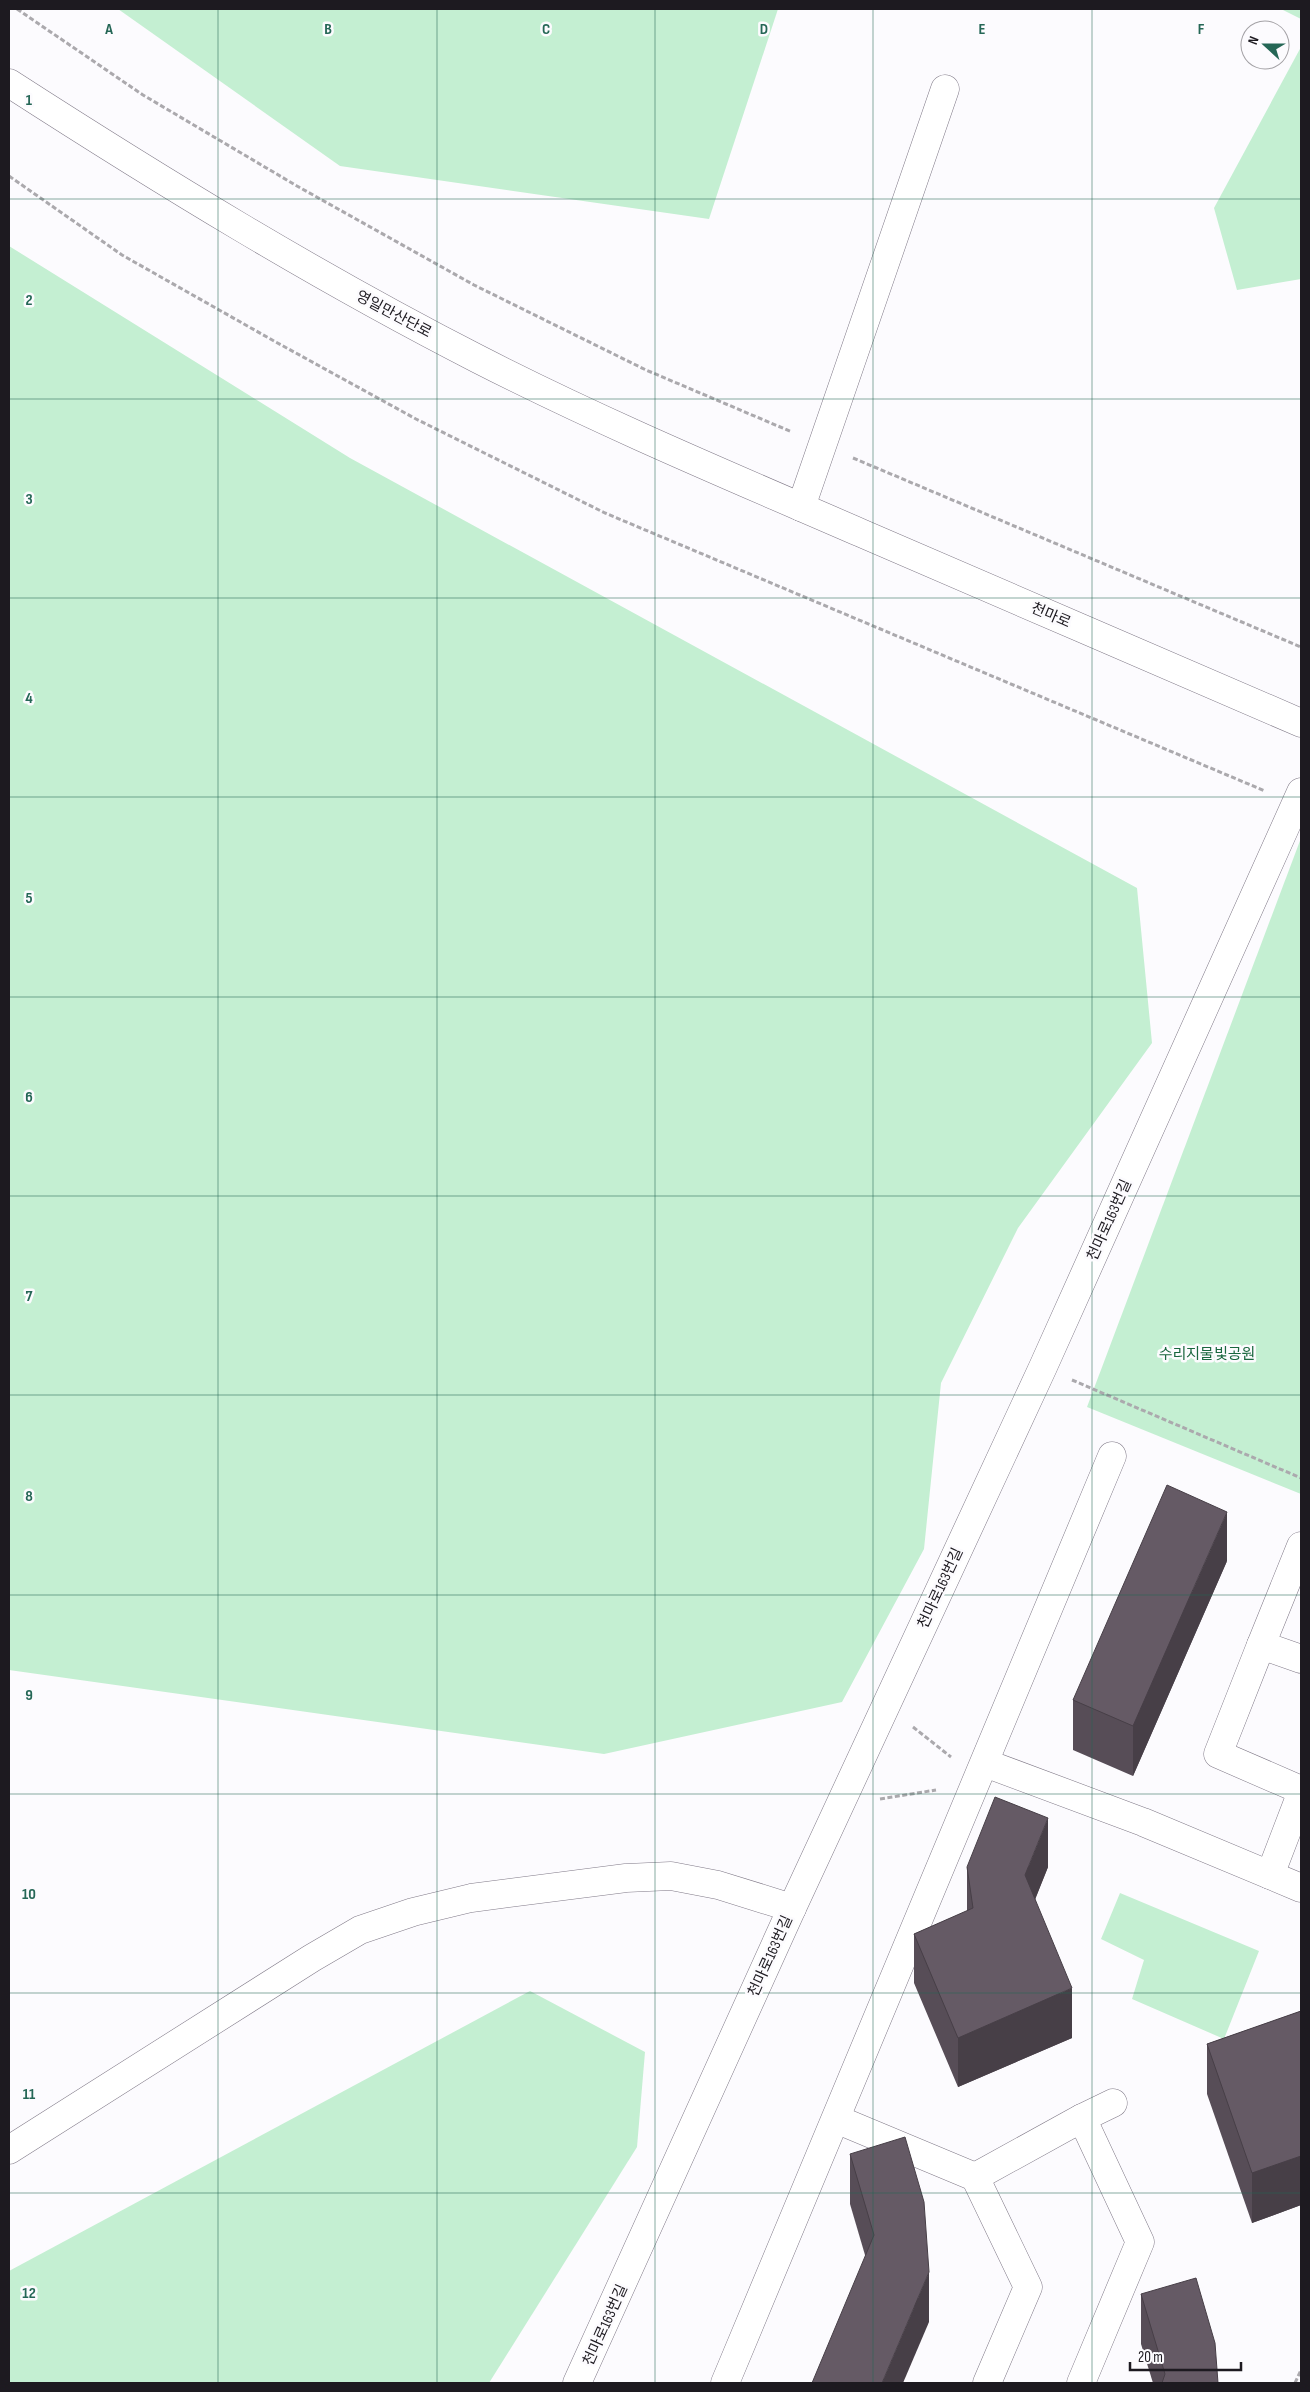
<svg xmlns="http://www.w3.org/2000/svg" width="1310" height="2392" font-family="'Sofia Sans Condensed','Noto Sans KR',sans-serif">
	<rect width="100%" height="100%" fill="#fcfbfe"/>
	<g fill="#c4efd2">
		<polygon points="118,9 778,9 709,219 340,166"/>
		<polygon points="1281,9 1301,9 1301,19"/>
		<polygon points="1301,47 1301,279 1237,290 1214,208"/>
		<polygon points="9,246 350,458 1137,888 1152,1043 1018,1228 941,1383 924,1549 842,1702 604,1754 9,1670"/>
		<polygon points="1301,838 1301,1494 1087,1407"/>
		<polygon points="1120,1893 1259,1951 1224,2039 1132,1999 1144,1960 1101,1939"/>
		<polygon points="530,1991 645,2052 637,2147 489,2383 9,2383 9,2271"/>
	</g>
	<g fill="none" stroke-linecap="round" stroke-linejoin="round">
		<defs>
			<g id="minor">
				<path d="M9,83C161,181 316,276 478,359C603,423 732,477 861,533C1008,596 1154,660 1301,723"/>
				<polyline points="801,507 945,89"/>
				<polyline points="1301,1546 1261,1645 1301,1659"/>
				<polyline points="1261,1645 1218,1754 1301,1790"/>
				<polyline points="985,1763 1143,1822 1301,1888"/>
				<polyline points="1270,1875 1301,1794"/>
				<polyline points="1082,2118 1113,2103"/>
				<polyline points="836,2119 975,2177 1028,2287 987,2383"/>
				<polyline points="9,2150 312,1958 360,1930 413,1912 471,1898 626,1878 671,1876 718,1885 792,1908"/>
				<polyline points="975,2177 1082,2118 1140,2242 1081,2383"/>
				<polyline points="577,2383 792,1908 1043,1367 1301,792"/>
				<polyline points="725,2383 1112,1456"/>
			</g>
		</defs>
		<use href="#minor" stroke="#807a88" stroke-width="29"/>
		<g stroke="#aba9ad" stroke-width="3" stroke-dasharray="5 2.5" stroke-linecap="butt">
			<polyline points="17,9 143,95 297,186 474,285 646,370 792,432"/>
			<polyline points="9,176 122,255 274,341 416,419 605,513 1265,791"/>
			<polyline points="853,458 1301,647"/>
			<polyline points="1072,1380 1301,1478"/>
			<polyline points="913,1727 951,1757"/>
			<polyline points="880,1799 936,1790"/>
			<polyline points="1295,2383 1301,2370"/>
		</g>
		<use href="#minor" stroke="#fff" stroke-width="28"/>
	</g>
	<g fill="#574d57">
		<polygon points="1227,1561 1133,1776 1073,1750 1073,1700"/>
		<polygon points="967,1867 1048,1867 1035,1899 1072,2038 958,2087 914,1983 914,1934 967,1911"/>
		<polygon points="1301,2011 1301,2205 1252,2223 1207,2094 1207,2044"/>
		<polygon points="850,2154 929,2322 865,2255 850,2204"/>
		<polygon points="1141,2294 1218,2383 1153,2383 1141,2344"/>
	</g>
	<g fill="#473f47">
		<polygon points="1227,1512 1227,1561 1133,1776 1133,1726"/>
		<polygon points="1048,1818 1048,1867 1025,1925 1025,1875"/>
		<polygon points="1072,1988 1072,2038 958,2087 958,2038"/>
		<polygon points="1301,2156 1301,2205 1252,2223 1252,2173"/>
		<polygon points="929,2272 929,2322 903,2383 882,2383"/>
	</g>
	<g fill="#655a65" stroke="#473f47">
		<polygon points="1167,1485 1227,1512 1133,1726 1073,1700"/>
		<polygon points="995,1797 1048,1818 1025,1875 1072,1988 958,2038 914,1934 973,1908 967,1867"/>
		<polygon points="1301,2011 1301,2156 1252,2173 1207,2044"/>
		<polygon points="905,2137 924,2202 929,2272 882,2383 812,2383 874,2235 850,2154"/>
		<polygon points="1196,2278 1215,2343 1218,2383 1162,2383 1165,2374 1141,2294"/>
	</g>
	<path fill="none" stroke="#256756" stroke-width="1" stroke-opacity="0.55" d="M218,9V2383M437,9V2383M655,9V2383M873,9V2383M1092,9V2383M9,199H1301M9,399H1301M9,598H1301M9,797H1301M9,997H1301M9,1196H1301M9,1395H1301M9,1595H1301M9,1794H1301M9,1993H1301M9,2193H1301"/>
	<g text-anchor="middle" stroke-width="5" stroke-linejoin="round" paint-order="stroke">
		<g font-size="15" fill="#1d1a20" stroke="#fcfbfe">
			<text transform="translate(394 314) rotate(28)" y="5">영일만산단로</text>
			<text transform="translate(1051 615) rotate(23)" y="5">천마로</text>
			<text transform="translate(1109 1220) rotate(-66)" y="5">천마로163번길</text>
			<text transform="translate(940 1588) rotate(-65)" y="5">천마로163번길</text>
			<text transform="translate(770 1956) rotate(-66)" y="5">천마로163번길</text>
			<text transform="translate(605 2325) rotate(-66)" y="5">천마로163번길</text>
		</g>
		<g font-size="15" fill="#1a673f" stroke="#fcfbfe">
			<text x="1207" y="1359">수리지물빛공원</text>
		</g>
	</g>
	<g font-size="16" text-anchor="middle" font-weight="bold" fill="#256756" stroke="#fcfbfe" stroke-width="5" stroke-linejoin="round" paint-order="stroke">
		<text x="109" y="34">A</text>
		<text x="328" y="34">B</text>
		<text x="546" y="34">C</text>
		<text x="764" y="34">D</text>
		<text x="982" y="34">E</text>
		<text x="1201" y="34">F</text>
		<text x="29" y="105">1</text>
		<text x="29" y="305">2</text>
		<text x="29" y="504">3</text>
		<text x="29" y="703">4</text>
		<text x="29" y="903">5</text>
		<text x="29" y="1102">6</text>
		<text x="29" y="1301">7</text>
		<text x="29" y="1501">8</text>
		<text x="29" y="1700">9</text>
		<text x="29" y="1899">10</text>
		<text x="29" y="2099">11</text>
		<text x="29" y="2298">12</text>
	</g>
	<rect width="1310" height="2392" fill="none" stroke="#1d1a20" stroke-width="20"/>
	<g transform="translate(1265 45) rotate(291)"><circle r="24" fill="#fcfbfe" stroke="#a3a1a5"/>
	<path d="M0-4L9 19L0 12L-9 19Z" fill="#256756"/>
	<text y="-8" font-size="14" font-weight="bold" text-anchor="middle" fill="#1d1a20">N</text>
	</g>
	<path d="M1130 2362v8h111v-8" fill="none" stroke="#1d1a20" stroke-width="2.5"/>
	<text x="1138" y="2362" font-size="15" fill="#1d1a20" stroke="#fcfbfe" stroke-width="4" paint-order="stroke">20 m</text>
</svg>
